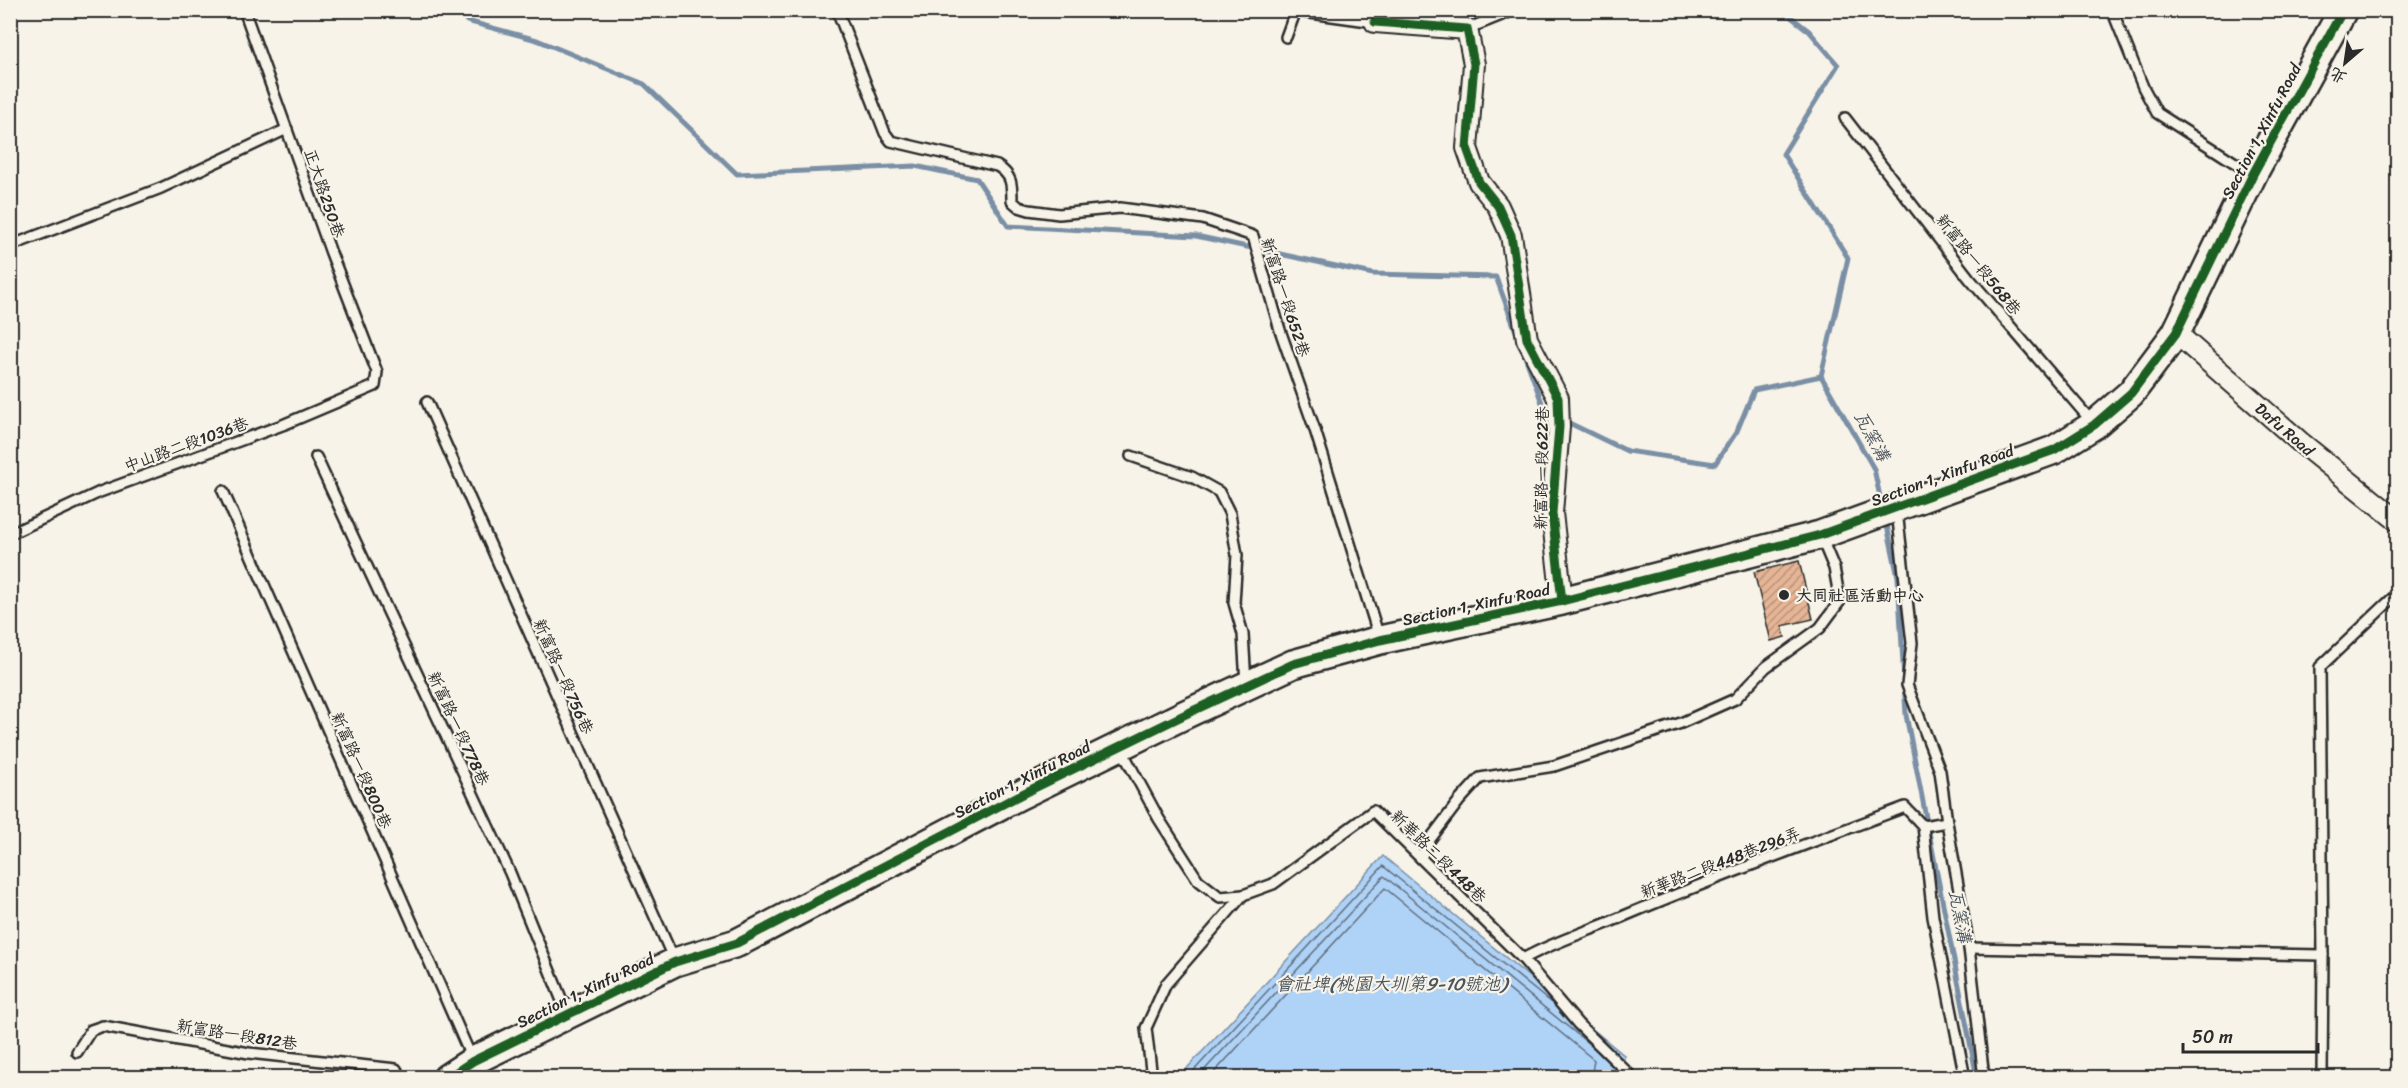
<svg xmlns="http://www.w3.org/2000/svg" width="2408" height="1088" font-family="Sriracha,'LXGW WenKai TC',sans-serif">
	<defs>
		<pattern id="building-hatch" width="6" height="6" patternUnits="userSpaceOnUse" patternTransform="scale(1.5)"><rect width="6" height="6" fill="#e5b596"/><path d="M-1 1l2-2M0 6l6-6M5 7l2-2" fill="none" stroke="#ba937b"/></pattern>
	</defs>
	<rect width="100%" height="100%" fill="#f7f3e8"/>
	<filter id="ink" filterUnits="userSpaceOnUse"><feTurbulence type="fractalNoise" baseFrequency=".0167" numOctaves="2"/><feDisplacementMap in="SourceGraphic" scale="12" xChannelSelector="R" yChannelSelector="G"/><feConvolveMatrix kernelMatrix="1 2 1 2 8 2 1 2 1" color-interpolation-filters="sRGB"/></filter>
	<g filter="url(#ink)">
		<polygon fill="#afd2f7" stroke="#7a8fa5" stroke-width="1.5" points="1383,856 1625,1056 1612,1077 1178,1078"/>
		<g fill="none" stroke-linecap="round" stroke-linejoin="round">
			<g stroke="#606e7d" stroke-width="1.5">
				<polyline points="1187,1078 1383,866 1556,1007"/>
				<polyline points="1197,1078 1384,876 1595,1049"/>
				<polyline points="1209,1078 1385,888 1594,1060 1591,1078"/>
			</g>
			<g stroke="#7a8fa5" stroke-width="5">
				<polyline points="458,10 467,21 537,40 644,84 737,174 915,166 977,179 1008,226 1196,236 1373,274 1496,277 1518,337"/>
				<polyline points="1782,10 1809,31 1838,65 1783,154 1848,258 1821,376 1874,469 1882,506"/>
				<polyline points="1522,348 1545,411 1555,416"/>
				<polyline points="1563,420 1627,451 1715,464 1737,431 1754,390 1821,376"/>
				<polyline points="1886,521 1898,577 1906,715 1977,1078"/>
			</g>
		</g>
		<polygon fill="url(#building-hatch)" stroke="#2b2b2b" stroke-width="1.5" points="1799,561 1813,619 1782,626 1785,637 1771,641 1754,572"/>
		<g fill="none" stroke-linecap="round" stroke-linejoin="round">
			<defs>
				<g id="lane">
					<path d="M837,10L885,133L891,141L997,166C1012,175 1012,184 1012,201L1019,207L1029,210L1059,214L1120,208L1203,219L1253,236L1280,330L1315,430L1379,637"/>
					<polyline points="2112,10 2143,87 2157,113 2251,173"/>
					<polyline points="1296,11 1375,22"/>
					<polyline points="1467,29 1514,10"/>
					<polyline points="1286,37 1296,10"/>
					<polyline points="1845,118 1969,278 2093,423"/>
					<polyline points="10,246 161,188 287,129"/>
					<polyline points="427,402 674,960"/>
					<polyline points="1131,456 1192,477 1219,492 1230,514 1237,555 1234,603 1243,634 1246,683"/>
					<polyline points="316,457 510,873 567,1013"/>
					<polyline points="223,491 472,1059"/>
					<polyline points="1897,511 1912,643 1907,685 1940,771 1947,822 1969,948 1984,1078"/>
					<polyline points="10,534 100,492 285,424 375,386 377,372 331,253 244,10"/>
					<polyline points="1120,747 1159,819 1198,880 1220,897 1243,895 1273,884 1373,811 1523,959 1578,1024 1633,1078"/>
					<polyline points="1923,826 1933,917 1965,1078"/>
					<polyline points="1923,826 1947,822"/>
					<polyline points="1421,858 1428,842 1459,801 1480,778 1554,766 1681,723 1735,699 1766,667 1820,628 1840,601 1834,568 1821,537"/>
					<polyline points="1969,948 2323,955"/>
					<path d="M1523,959C1555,941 1590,931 1624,916C1716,877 1810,843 1905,807L1923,826"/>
					<polyline points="77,1052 91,1030 103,1026 249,1053 396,1069 401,1078"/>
					<polyline points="1152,1078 1146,1028 1166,984 1243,895"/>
					<polyline points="2322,1078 2323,955 2320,667 2398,593"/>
				</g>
				<g id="street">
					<polyline points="1376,10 1375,22 1467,29 1474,64 1467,148 1479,182 1498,206 1511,235 1527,339 1558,398 1559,427 1552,513 1562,601"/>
					<polyline points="2176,333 2300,442 2398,521"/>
				</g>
				<polyline id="secondary" points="447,1078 473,1061 675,962 737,943 1020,795 1186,714 1293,664 1380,640 1562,601 1820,535 2054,450 2094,425 2131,393 2176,333 2253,174 2343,10"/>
			</defs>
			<use href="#lane" stroke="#2b2b2b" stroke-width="14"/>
			<use href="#street" stroke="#2b2b2b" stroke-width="24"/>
			<use href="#secondary" stroke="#2b2b2b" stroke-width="32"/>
			<use href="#lane" stroke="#f7f3e8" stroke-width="9"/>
			<use href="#street" stroke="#f7f3e8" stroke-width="20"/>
			<use href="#secondary" stroke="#f7f3e8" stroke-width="27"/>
			<defs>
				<g id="cycleway">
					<polyline points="1376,10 1375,22 1467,29 1474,64 1467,148 1479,182 1498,206 1511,235 1527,339 1558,398 1559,427 1552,513 1562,601"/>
					<polyline points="447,1078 473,1061 675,962 737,943 1020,795 1186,714 1293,664 1380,640 1562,601 1820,535 2054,450 2094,425 2131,393 2176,333 2253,174 2343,10"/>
				</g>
			</defs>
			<use href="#cycleway" stroke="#f7f3e8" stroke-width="13"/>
			<use href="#cycleway" stroke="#1b5e20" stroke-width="9"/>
		</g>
	</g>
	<circle fill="#2b2b2b" stroke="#f7f3e8" stroke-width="2" cx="1784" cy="595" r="6"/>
	<g text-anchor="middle" stroke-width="4.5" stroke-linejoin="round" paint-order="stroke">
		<g font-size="16" fill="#2b2b2b" stroke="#f7f3e8">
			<text transform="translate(2261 131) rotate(-62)" y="6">Section 1, Xinfu Road</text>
			<text transform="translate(325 193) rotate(71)" y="6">正大路250巷</text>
			<text transform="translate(1979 264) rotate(51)" y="6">新富路一段568巷</text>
			<text transform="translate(1286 297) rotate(72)" y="6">新富路一段652巷</text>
			<text transform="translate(2285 429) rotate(41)" y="6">Dafu Road</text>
			<text transform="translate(186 444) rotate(-20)" y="6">中山路二段1036巷</text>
			<text transform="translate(1541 468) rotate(-89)" y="6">新富路一段622巷</text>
			<text transform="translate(1942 475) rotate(-20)" y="6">Section 1, Xinfu Road</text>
			<text transform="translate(1476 604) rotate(-12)" y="6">Section 1, Xinfu Road</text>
			<text transform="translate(564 676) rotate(66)" y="6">新富路一段756巷</text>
			<text transform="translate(459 728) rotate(65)" y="6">新富路一段778巷</text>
			<text transform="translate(362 770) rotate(66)" y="6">新富路一段800巷</text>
			<text transform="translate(1022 779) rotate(-27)" y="6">Section 1, Xinfu Road</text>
			<text transform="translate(1439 856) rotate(44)" y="6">新華路二段448巷</text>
			<text transform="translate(1720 862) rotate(-21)" y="6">新華路二段448巷296弄</text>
			<text transform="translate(585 990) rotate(-26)" y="6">Section 1, Xinfu Road</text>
			<text transform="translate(237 1034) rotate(9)" y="6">新富路一段812巷</text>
		</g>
		<g font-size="16" font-weight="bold" fill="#2b2b2b" stroke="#f7f3e8" text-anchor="start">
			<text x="1796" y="601">大同社區活動中心</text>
		</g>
		<g font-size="18" font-style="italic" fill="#4c555e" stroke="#f7f3e8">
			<text transform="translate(1872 436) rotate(61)" y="6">瓦窯溝</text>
			<text transform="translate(1960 916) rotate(79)" y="6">瓦窯溝</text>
			<text x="1391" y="990">會社埤(桃園大圳第9-10號池)</text>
		</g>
	</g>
	<rect width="2408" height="1088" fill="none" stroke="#f7f3e8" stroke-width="36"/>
	<rect x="18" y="18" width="2372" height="1052" fill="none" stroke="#2b2b2b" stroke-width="2" filter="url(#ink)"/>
	<g transform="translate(2345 63) rotate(209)" stroke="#f7f3e8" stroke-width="4.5" paint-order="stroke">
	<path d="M0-4.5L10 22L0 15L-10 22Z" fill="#2b2b2b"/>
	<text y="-9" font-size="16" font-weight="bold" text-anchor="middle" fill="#2b2b2b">北</text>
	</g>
	<path d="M2183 1043v9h135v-9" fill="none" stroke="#2b2b2b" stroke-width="3"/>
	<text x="2192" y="1043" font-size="18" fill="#2b2b2b" stroke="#f7f3e8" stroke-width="4.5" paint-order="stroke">50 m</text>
</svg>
